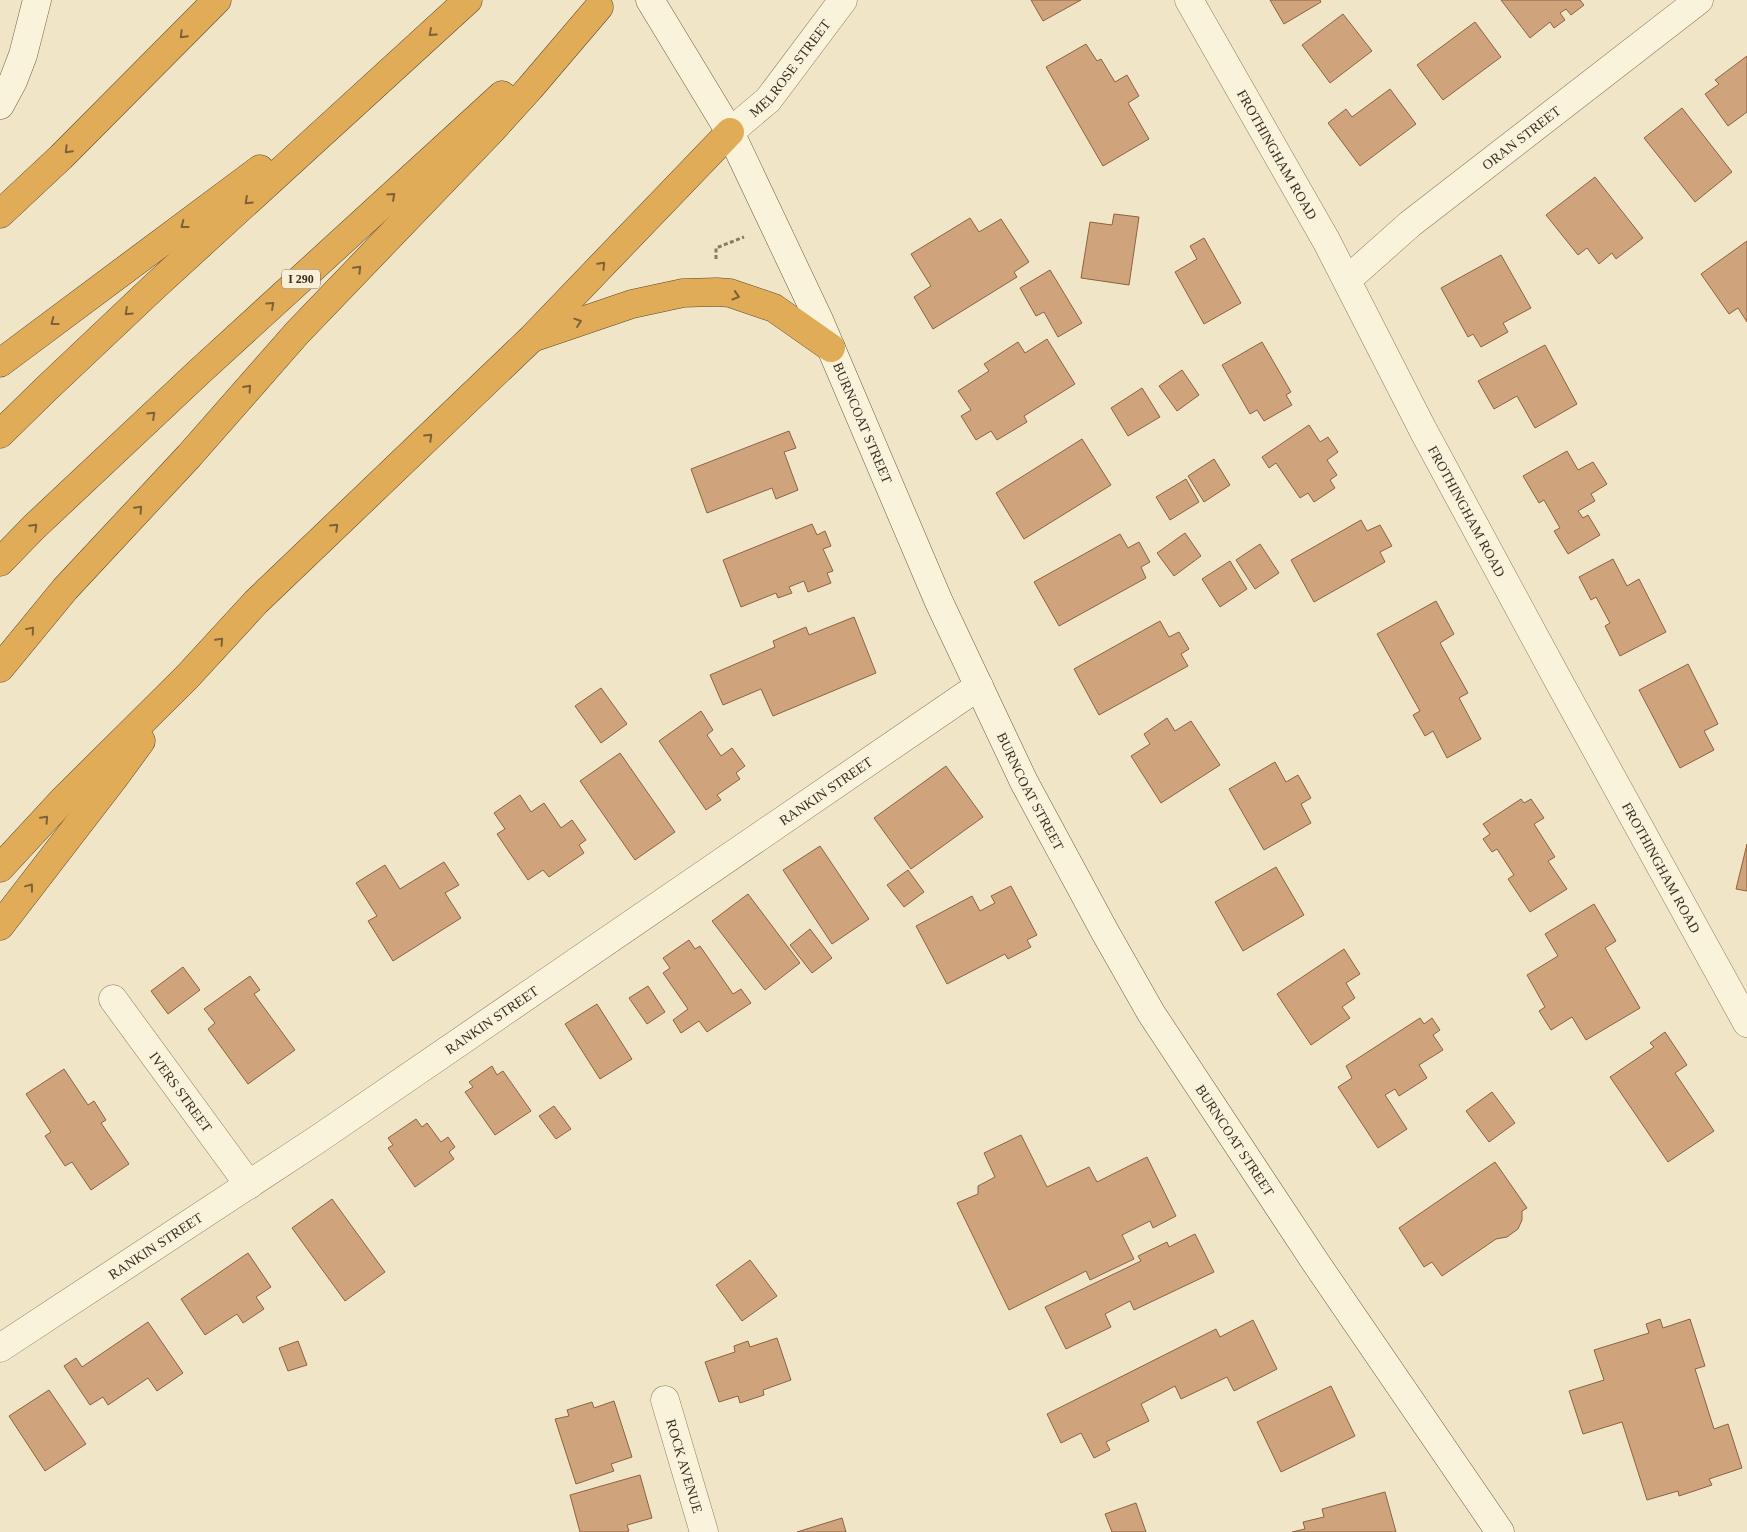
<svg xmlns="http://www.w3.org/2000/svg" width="1747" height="1532" font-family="Georgia,serif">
	<rect width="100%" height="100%" fill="#f0e6c7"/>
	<g fill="#cfa47d" stroke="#8c6341">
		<polygon points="1031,0 1081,0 1043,21"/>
		<polygon points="1270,0 1320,0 1321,2 1284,24"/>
		<polygon points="1501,0 1580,0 1584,5 1571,15 1566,9 1560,13 1565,20 1554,28 1550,22 1530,38"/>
		<polygon points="1343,14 1372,51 1330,83 1302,45"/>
		<polygon points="1475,22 1501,57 1443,100 1417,65"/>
		<polygon points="1086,44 1097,61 1101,59 1115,82 1127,75 1139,96 1128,103 1149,139 1103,166 1046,67"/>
		<polygon points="1747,56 1747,112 1728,126 1705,94 1719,84 1715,80"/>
		<polygon points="1390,89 1416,124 1360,166 1328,123 1346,109 1352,117"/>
		<polygon points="1682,108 1732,172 1695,202 1644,138"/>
		<polygon points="1595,177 1643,238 1616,259 1612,253 1599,264 1587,248 1578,255 1546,215"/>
		<polygon points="1114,214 1139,217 1129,285 1081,278 1090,222 1112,225"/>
		<polygon points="970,218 979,232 1001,219 1029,262 1014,272 1017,277 933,329 914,297 931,286 911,254"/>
		<polygon points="1204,238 1241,303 1204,324 1175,272 1197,259 1190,246"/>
		<polygon points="1747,241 1747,322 1738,308 1729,314 1701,274"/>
		<polygon points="1501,255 1531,308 1503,323 1508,332 1481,347 1473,334 1468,337 1441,288"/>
		<polygon points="1050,270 1082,323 1058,337 1044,312 1036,316 1020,288"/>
		<polygon points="1047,339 1075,384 1024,416 1027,422 997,440 991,431 976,440 961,416 971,410 958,391 989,371 984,364 1018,342 1025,353"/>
		<polygon points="1262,342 1291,392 1286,395 1292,405 1264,421 1257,410 1250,414 1222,365"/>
		<polygon points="1545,345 1577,404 1535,428 1517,396 1494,409 1478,381"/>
		<polygon points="1182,370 1199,395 1177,411 1159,386"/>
		<polygon points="1142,388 1160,417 1128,436 1111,408"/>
		<polygon points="1309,425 1320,442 1328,437 1338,452 1327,460 1337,475 1330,480 1335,488 1314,502 1308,493 1300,498 1276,463 1269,468 1262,457"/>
		<polygon points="789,431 796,448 784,452 798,490 776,499 772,488 707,513 691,469"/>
		<polygon points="1082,439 1111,485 1024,539 996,493"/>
		<polygon points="1567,451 1578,470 1593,462 1607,484 1591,494 1595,501 1578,511 1583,518 1588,515 1600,535 1568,554 1554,531 1560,528 1544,500 1539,503 1523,476"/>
		<polygon points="1214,459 1230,485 1204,502 1188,476"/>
		<polygon points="1186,479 1199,502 1170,520 1156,497"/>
		<polygon points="1361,520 1367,531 1380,525 1392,546 1380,552 1385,562 1314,602 1291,560"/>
		<polygon points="812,524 817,535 825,531 831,546 823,549 833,571 827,573 831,583 808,592 804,581 789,587 792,593 778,598 776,593 741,607 723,560"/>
		<polygon points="1185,533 1201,556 1174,576 1157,553"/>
		<polygon points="1120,534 1128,548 1139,542 1150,562 1141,567 1146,578 1059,626 1034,582"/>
		<polygon points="1260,544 1279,573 1255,589 1236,560"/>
		<polygon points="1613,559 1627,586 1639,579 1666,632 1620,656 1605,626 1610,623 1596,597 1591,600 1579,577"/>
		<polygon points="1230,561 1247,589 1220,607 1202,579"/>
		<polygon points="1436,601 1454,634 1440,643 1468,693 1459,698 1481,739 1447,758 1433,731 1425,736 1413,715 1420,711 1377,634"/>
		<polygon points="854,617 876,673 773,716 761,689 723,705 710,675 775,647 773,641 806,627 809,635"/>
		<polygon points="1160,621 1169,637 1179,632 1189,649 1181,654 1188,666 1099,715 1074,669"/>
		<polygon points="1688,664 1718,724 1704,731 1714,750 1680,768 1639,690"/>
		<polygon points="601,688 627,724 601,743 575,706"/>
		<polygon points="701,711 713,730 707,735 721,756 732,748 745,766 736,773 740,779 717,795 721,800 706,810 659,741"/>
		<polygon points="1167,718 1175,731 1191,721 1220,765 1161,803 1131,756 1150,744 1144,734"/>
		<polygon points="620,753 675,832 635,860 580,781"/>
		<polygon points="1275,762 1286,782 1298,775 1311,798 1301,804 1311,823 1264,850 1229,789"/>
		<polygon points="946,766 983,817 911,869 874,818"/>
		<polygon points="520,795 531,812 544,803 561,828 572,820 586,840 579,845 584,853 549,877 543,870 528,880 497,834 505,829 494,813"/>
		<polygon points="1521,799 1524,803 1531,799 1544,818 1534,824 1555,857 1548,861 1567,889 1530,912 1508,879 1514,875 1497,849 1492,852 1483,839 1490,834 1483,824"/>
		<polygon points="1747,844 1747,891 1736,889"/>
		<polygon points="820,846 869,919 832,944 783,870"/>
		<polygon points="444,862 459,885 445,893 461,918 393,961 368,921 377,916 356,883 385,865 400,889"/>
		<polygon points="1276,867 1304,915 1243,951 1215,902"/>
		<polygon points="908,870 924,892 904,907 887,885"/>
		<polygon points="1011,886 1037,935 1027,940 1031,947 1008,959 1005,954 947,984 916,926 972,896 980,911 995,903 991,896"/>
		<polygon points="748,894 800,963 765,990 712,921"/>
		<polygon points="1594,904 1616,941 1605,948 1640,1008 1586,1040 1572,1017 1551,1030 1539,1011 1545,1007 1527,975 1558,956 1545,934"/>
		<polygon points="810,929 832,958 812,973 790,945"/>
		<polygon points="689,940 695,949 700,946 733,994 741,989 751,1003 707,1032 699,1021 681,1033 673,1020 688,1009 663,973 670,968 663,958"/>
		<polygon points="1344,949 1360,974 1346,983 1355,998 1342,1007 1350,1018 1311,1045 1277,994"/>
		<polygon points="183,967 200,990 168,1014 151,991"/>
		<polygon points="250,976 260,990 254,994 295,1050 248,1084 208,1029 215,1023 204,1009"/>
		<polygon points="648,986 665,1012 647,1024 629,998"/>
		<polygon points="597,1004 632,1059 600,1079 565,1024"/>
		<polygon points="1420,1018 1424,1024 1432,1018 1440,1030 1433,1035 1443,1050 1419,1065 1427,1078 1399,1096 1395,1089 1385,1095 1407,1129 1378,1148 1338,1087 1352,1078 1346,1066"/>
		<polygon points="1665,1032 1687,1065 1675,1073 1714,1131 1668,1162 1610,1077 1654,1047 1650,1043"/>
		<polygon points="492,1066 497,1075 503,1071 531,1111 495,1135 465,1092 473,1087 469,1082"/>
		<polygon points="64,1069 88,1105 94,1101 106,1120 101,1123 129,1164 91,1190 72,1162 65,1166 45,1136 51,1132 26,1094"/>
		<polygon points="1492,1092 1515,1123 1489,1142 1466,1111"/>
		<polygon points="554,1106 571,1129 556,1139 539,1116"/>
		<polygon points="416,1119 422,1127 427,1123 441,1142 448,1137 455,1147 449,1152 454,1159 415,1187 388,1148 393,1145 388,1138"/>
		<polygon points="1021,1135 1047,1187 1089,1167 1097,1182 1147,1157 1176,1216 1153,1228 1150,1221 1122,1235 1134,1259 1090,1280 1086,1271 1009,1310 957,1203 978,1194 978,1186 995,1177 984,1153"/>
		<polygon points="1495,1162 1527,1208 1522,1211 1522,1220 1518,1229 1507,1237 1496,1239 1442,1276 1432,1262 1424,1267 1399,1228"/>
		<polygon points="332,1199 385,1272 345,1301 292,1228"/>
		<polygon points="1195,1234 1214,1272 1134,1310 1130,1301 1105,1314 1111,1327 1066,1349 1045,1307 1141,1261 1138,1256 1167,1242 1169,1247"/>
		<polygon points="248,1253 271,1287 256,1297 264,1309 243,1323 237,1314 205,1335 181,1299"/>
		<polygon points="750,1260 777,1296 742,1321 716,1285"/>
		<polygon points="1660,1319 1663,1328 1690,1319 1705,1366 1695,1369 1714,1429 1728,1424 1742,1468 1709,1479 1712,1485 1679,1496 1678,1491 1647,1500 1622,1422 1583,1434 1569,1391 1604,1380 1594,1350 1649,1333 1646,1324"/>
		<polygon points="1253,1320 1277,1369 1234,1391 1227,1377 1181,1399 1175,1386 1141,1404 1149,1421 1106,1442 1110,1450 1094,1458 1081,1433 1061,1443 1047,1414 1216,1329 1220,1337"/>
		<polygon points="148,1322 183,1373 157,1391 148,1378 108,1405 103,1397 90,1405 64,1366 76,1358 82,1367"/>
		<polygon points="777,1338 791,1380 763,1390 764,1395 740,1403 738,1396 719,1402 705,1362 735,1352 734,1346 748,1341 750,1347"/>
		<polygon points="298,1341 307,1365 288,1371 279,1348"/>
		<polygon points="1331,1386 1355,1436 1281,1472 1257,1422"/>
		<polygon points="49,1390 86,1444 45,1471 9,1416"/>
		<polygon points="614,1401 632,1457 611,1464 614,1471 576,1484 555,1419 569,1416 567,1410 592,1402 594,1408"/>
		<polygon points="640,1475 652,1518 627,1525 629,1531 626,1532 580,1532 570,1495"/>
		<polygon points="1385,1492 1396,1532 1292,1532 1305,1529 1303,1522 1324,1517 1322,1509"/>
		<polygon points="1136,1503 1146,1532 1112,1532 1105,1514"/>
		<polygon points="842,1518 846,1532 797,1532"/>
	</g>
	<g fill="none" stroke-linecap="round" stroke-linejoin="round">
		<defs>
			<g id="minor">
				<path id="s1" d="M1189,0L1327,242L1423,430L1558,680L1747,1023"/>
				<path id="s2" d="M730,132L768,100L843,0"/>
				<path id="s3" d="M1347,280L1410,224L1699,0"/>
				<path id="s4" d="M113,999L249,1185"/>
				<path id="s5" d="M0,1348L318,1139L979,686"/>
				<path id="s6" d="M665,1400L704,1532"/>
			</g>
			<g id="secondary">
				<path id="s7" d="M650,0L730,132L819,320L939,602L1024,782L1105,932L1151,1013L1316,1263L1500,1532"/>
				<polyline points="0,105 13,81 23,55 37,0"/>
			</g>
			<g id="motorway">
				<polyline points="0,214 61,157 217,0"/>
				<polyline points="535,337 632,304 683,293 717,292 730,293 774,308 831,348"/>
				<polyline points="0,363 260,169"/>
				<polyline points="0,434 46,389 155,286 468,0"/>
				<polyline points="0,562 34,527 199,372 502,95"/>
				<polyline points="0,668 65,589 189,456 297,333 491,131 530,88 599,7"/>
				<polyline points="0,868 62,801 187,677 256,602 532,338 730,132"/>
				<polyline points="0,926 114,778 141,741"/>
			</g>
		</defs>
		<use href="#minor" stroke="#8c795c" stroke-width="29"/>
		<use href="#secondary" stroke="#6e5a3f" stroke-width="29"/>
		<use href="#motorway" stroke="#5a4630" stroke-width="29"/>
		<polyline stroke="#8c795c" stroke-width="3" stroke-dasharray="4 2.5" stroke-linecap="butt" points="716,259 716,248 744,237"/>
		<use href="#minor" stroke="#faf3db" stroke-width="28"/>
		<use href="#secondary" stroke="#faf3db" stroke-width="28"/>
		<use href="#motorway" stroke="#e0ac57" stroke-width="28"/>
	</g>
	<defs><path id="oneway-chevron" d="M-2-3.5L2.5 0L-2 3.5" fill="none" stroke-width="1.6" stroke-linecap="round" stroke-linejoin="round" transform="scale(1.25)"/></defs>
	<g stroke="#7e6136">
		<use href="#oneway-chevron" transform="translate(432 33) rotate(138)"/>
		<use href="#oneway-chevron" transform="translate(183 35) rotate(135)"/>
		<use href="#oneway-chevron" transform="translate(68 150) rotate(135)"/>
		<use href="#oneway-chevron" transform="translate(392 196) rotate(-42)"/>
		<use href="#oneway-chevron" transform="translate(248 201) rotate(137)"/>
		<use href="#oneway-chevron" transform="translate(184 225) rotate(143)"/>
		<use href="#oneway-chevron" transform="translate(602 265) rotate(-46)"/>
		<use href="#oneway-chevron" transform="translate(358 269) rotate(-46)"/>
		<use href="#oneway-chevron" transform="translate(736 296) rotate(17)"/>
		<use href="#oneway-chevron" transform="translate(271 305) rotate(-42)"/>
		<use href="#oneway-chevron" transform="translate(128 312) rotate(137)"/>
		<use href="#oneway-chevron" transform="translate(54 322) rotate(143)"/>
		<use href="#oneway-chevron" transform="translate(578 322) rotate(-19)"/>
		<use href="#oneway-chevron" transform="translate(248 388) rotate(-48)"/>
		<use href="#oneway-chevron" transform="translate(152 415) rotate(-43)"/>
		<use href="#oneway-chevron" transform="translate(429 437) rotate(-44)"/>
		<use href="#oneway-chevron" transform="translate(139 509) rotate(-47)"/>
		<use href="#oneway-chevron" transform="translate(34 527) rotate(-45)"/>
		<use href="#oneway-chevron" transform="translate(335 527) rotate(-44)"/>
		<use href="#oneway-chevron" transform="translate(31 630) rotate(-50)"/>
		<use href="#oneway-chevron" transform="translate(220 641) rotate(-47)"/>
		<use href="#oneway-chevron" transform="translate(45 819) rotate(-47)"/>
		<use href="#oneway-chevron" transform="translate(30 887) rotate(-53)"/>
	</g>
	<g text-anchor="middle" stroke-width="4.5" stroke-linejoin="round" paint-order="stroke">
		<rect fill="#f7f0d7" stroke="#746957" stroke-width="1" x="282" y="269.5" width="38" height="19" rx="4"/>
		<g font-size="12" font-weight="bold" fill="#3c2f20">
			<text x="301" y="283">I 290</text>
		</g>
		<g font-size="14" fill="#3c2f20" stroke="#f7f0d7">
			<text dy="5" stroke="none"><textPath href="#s2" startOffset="88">MELROSE STREET</textPath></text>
			<text dy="5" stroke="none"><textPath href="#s3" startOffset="225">ORAN STREET</textPath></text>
			<text dy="5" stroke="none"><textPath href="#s1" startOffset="178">FROTHINGHAM ROAD</textPath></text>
			<text dy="5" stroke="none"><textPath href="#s7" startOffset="474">BURNCOAT STREET</textPath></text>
			<text dy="5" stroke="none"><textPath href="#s1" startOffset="582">FROTHINGHAM ROAD</textPath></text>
			<text dy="5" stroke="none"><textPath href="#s5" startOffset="996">RANKIN STREET</textPath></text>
			<text dy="5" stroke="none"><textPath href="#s7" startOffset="879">BURNCOAT STREET</textPath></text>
			<text dy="5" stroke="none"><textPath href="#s1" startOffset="988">FROTHINGHAM ROAD</textPath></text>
			<text dy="5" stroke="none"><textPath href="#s5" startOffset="591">RANKIN STREET</textPath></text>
			<text dy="5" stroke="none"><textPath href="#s4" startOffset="115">IVERS STREET</textPath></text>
			<text dy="5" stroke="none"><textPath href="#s7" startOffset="1284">BURNCOAT STREET</textPath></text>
			<text dy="5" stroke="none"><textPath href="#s5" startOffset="186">RANKIN STREET</textPath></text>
			<text dy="5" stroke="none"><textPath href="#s6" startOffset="69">ROCK AVENUE</textPath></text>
		</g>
	</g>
</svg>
